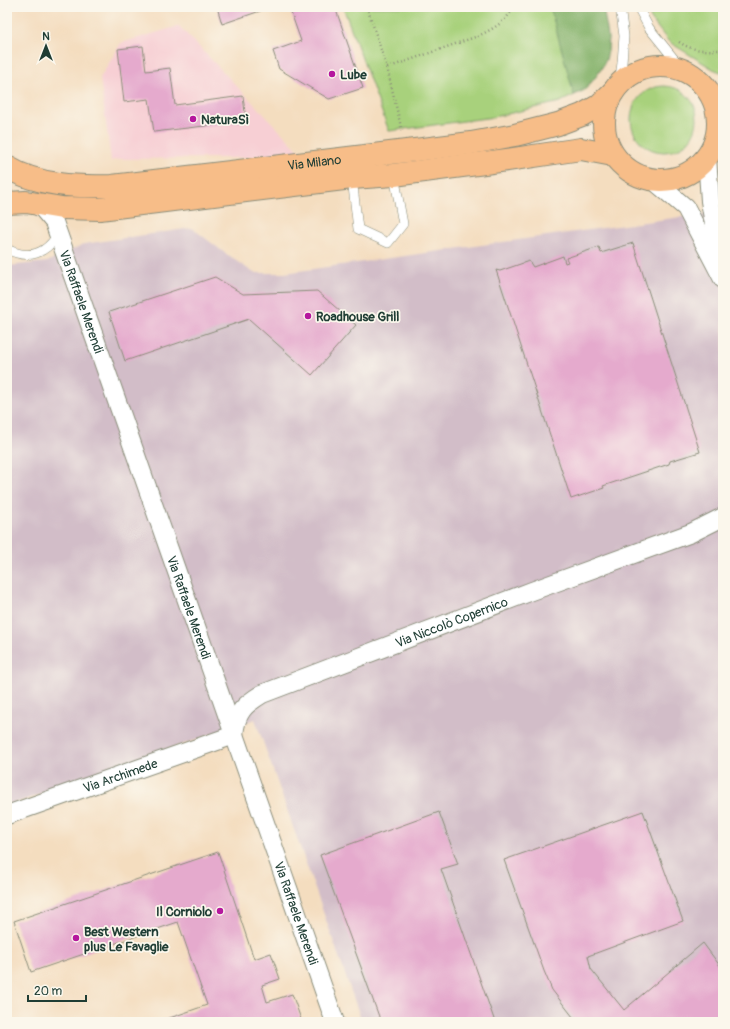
<svg xmlns="http://www.w3.org/2000/svg" width="730" height="1029" font-family="Pangolin,sans-serif">
	<rect width="100%" height="100%" fill="#fbf7ec"/>
	<filter id="ink" filterUnits="userSpaceOnUse"><feTurbulence type="fractalNoise" baseFrequency=".025" numOctaves="2"/><feDisplacementMap in="SourceGraphic" scale="8" xChannelSelector="R" yChannelSelector="G"/><feConvolveMatrix kernelMatrix="1 2 1 2 8 2 1 2 1" color-interpolation-filters="sRGB"/></filter>
	<filter id="wash" filterUnits="userSpaceOnUse"><feTurbulence type="fractalNoise" baseFrequency=".012" numOctaves="4" result="noise"/><feDisplacementMap in="SourceGraphic" scale="16" xChannelSelector="R" yChannelSelector="G"/><feGaussianBlur stdDeviation="0.9" result="paint"/><feColorMatrix in="noise" values="0 0 0 0 0 0 0 0 0 0 0 0 0 0 0 0 0 1.4 0 .05"/><feComposite in="paint" operator="in"/></filter>
	<g filter="url(#wash)">
		<rect width="100%" height="100%" fill="#f4ddbf"/>
		<polygon fill="#f7cfd4" points="179,26 305,157 121,159 111,161 100,78 121,43"/>
		<polygon fill="#d2bdc8" points="723,211 723,1022 362,1022 255,719 7,806 7,266 47,262 84,244 192,228 226,254 254,273 285,273"/>
		<g fill="#a8d17c" stroke="#648758">
			<polygon points="343,7 603,7 608,50 606,60 594,79 585,90 560,102 494,117 389,131"/>
			<polygon points="646,7 723,7 723,73 713,69 669,42 651,19"/>
			<circle cx="664" cy="119" r="33"/>
		</g>
		<path fill="#86b36c" stroke="#527850" d="M550,7H603C605,21 610,38 608,51C605,69 590,87 574,95Z"/>
		<g id="blocks">
			<g fill="#e5aacd">
				<polygon points="217,7 272,7 222,24"/>
				<polygon points="289,7 335,7 363,88 329,99 279,69 273,51 301,41"/>
				<polygon points="143,46 146,71 170,68 175,105 243,96 246,121 154,132 149,99 124,102 118,49"/>
				<polygon points="633,243 700,452 670,461 669,464 603,486 604,488 571,499 496,270 500,271 529,261 533,267 563,256 565,263 568,262 566,258 599,247 601,253"/>
				<polygon points="215,277 243,294 317,291 356,325 312,375 249,319 125,361 109,312"/>
				<polygon points="643,811 683,921 588,956 591,969 624,1010 703,943 723,970 723,1022 577,1022 552,990 544,971 504,860"/>
				<polygon points="439,812 458,864 441,869 495,1022 381,1022 320,855"/>
				<polygon points="218,852 254,959 271,953 280,979 262,985 267,1002 292,994 302,1022 158,1022 207,1005 178,922 31,972 14,921"/>
			</g>
		</g>
	</g>
	<g filter="url(#ink)">
		<use href="#blocks" fill-opacity="0" stroke="#8a8d7a" stroke-width="1"/>
		<g fill="none" stroke-linecap="round" stroke-linejoin="round">
			<defs>
				<g id="lane">
					<polyline points="638,7 649,28 683,70"/>
					<polyline points="619,84 622,63 624,36 620,7"/>
					<polyline points="352,178 358,229 388,243 403,224 394,175"/>
					<path d="M7,249C28,260 46,254 58,234"/>
				</g>
				<g id="street">
					<polyline points="707,157 710,201 721,264"/>
					<polyline points="652,179 686,208 723,279"/>
					<path id="s1" d="M33,203L43,209L54,222L335,1022"/>
					<path id="s2" d="M234,735C236,712 244,705 262,694L532,591L691,533L723,517"/>
					<path id="s3" d="M7,815L234,735"/>
				</g>
				<g id="primary">
					<circle cx="661" cy="123" r="57"/>
					<path id="s4" d="M7,167C38,186 77,187 112,186L415,150L471,143L515,135L558,124L582,115L598,106L613,92"/>
					<polyline points="7,203 26,202 62,208 100,209 352,178 394,175 507,160 581,149 613,155"/>
				</g>
			</defs>
			<use href="#lane" stroke="#8a8d7a" stroke-width="10"/>
			<use href="#street" stroke="#8a8d7a" stroke-width="20"/>
			<use href="#primary" stroke="#8a8d7a" stroke-width="24"/>
			<g stroke="#8a8d7a" stroke-width="2.5" stroke-dasharray="1 3" stroke-linecap="butt">
				<polyline points="367,7 387,68 402,131"/>
				<path d="M679,42C694,52 706,50 723,50"/>
				<path d="M387,68L478,36C493,29 506,22 514,7"/>
			</g>
			<use href="#lane" stroke="#fff" stroke-width="9"/>
			<use href="#street" stroke="#fff" stroke-width="18"/>
			<use href="#primary" stroke="#f7bd88" stroke-width="22"/>
		</g>
	</g>
	<g fill="#b5179e" stroke="#fbf7ec" stroke-width="1.5">
		<circle cx="332" cy="74" r="4"/>
		<circle cx="193" cy="119" r="4"/>
		<circle cx="308" cy="316" r="4"/>
		<circle cx="220" cy="911" r="4"/>
		<circle cx="76" cy="938" r="4"/>
	</g>
	<g text-anchor="middle" stroke-width="3.5" stroke-linejoin="round" paint-order="stroke">
		<g font-size="13" font-weight="bold" fill="#1f3d34" stroke="#fbf7ec" text-anchor="start">
			<text x="340" y="79">Lube</text>
			<text x="201" y="124">NaturaSì</text>
			<text x="316" y="321">Roadhouse Grill</text>
			<text x="212" y="916" text-anchor="end">Il Corniolo</text>
			<text x="84" y="936">Best Western<tspan x="84" dy="15">plus Le Favaglie</tspan></text>
		</g>
		<g font-size="13" fill="#1f3d34" stroke="#fbf7ec">
			<text dy="5" stroke="none"><textPath href="#s4" startOffset="312">Via Milano</textPath></text>
			<text dy="5" stroke="none"><textPath href="#s1" startOffset="113">Via Raffaele Merendi</textPath></text>
			<text dy="5" stroke="none"><textPath href="#s1" startOffset="437">Via Raffaele Merendi</textPath></text>
			<text dy="5" stroke="none"><textPath href="#s2" startOffset="255">Via Niccolò Copernico</textPath></text>
			<text dy="5" stroke="none"><textPath href="#s3" startOffset="120">Via Archimede</textPath></text>
			<text dy="5" stroke="none"><textPath href="#s1" startOffset="761">Via Raffaele Merendi</textPath></text>
		</g>
	</g>
	<rect width="730" height="1029" fill="none" stroke="#fbf7ec" stroke-width="24"/>
	<g transform="translate(46 46)" stroke="#fbf7ec" stroke-width="3" paint-order="stroke">
	<path d="M0-3L7 15L0 10L-7 15Z" fill="#1f3d34"/>
	<text y="-6" font-size="11" font-weight="bold" text-anchor="middle" fill="#1f3d34">N</text>
	</g>
	<path d="M28 995v6h58v-6" fill="none" stroke="#1f3d34" stroke-width="2"/>
	<text x="34" y="995" font-size="12" fill="#1f3d34" stroke="#fbf7ec" stroke-width="3" paint-order="stroke">20 m</text>
</svg>
